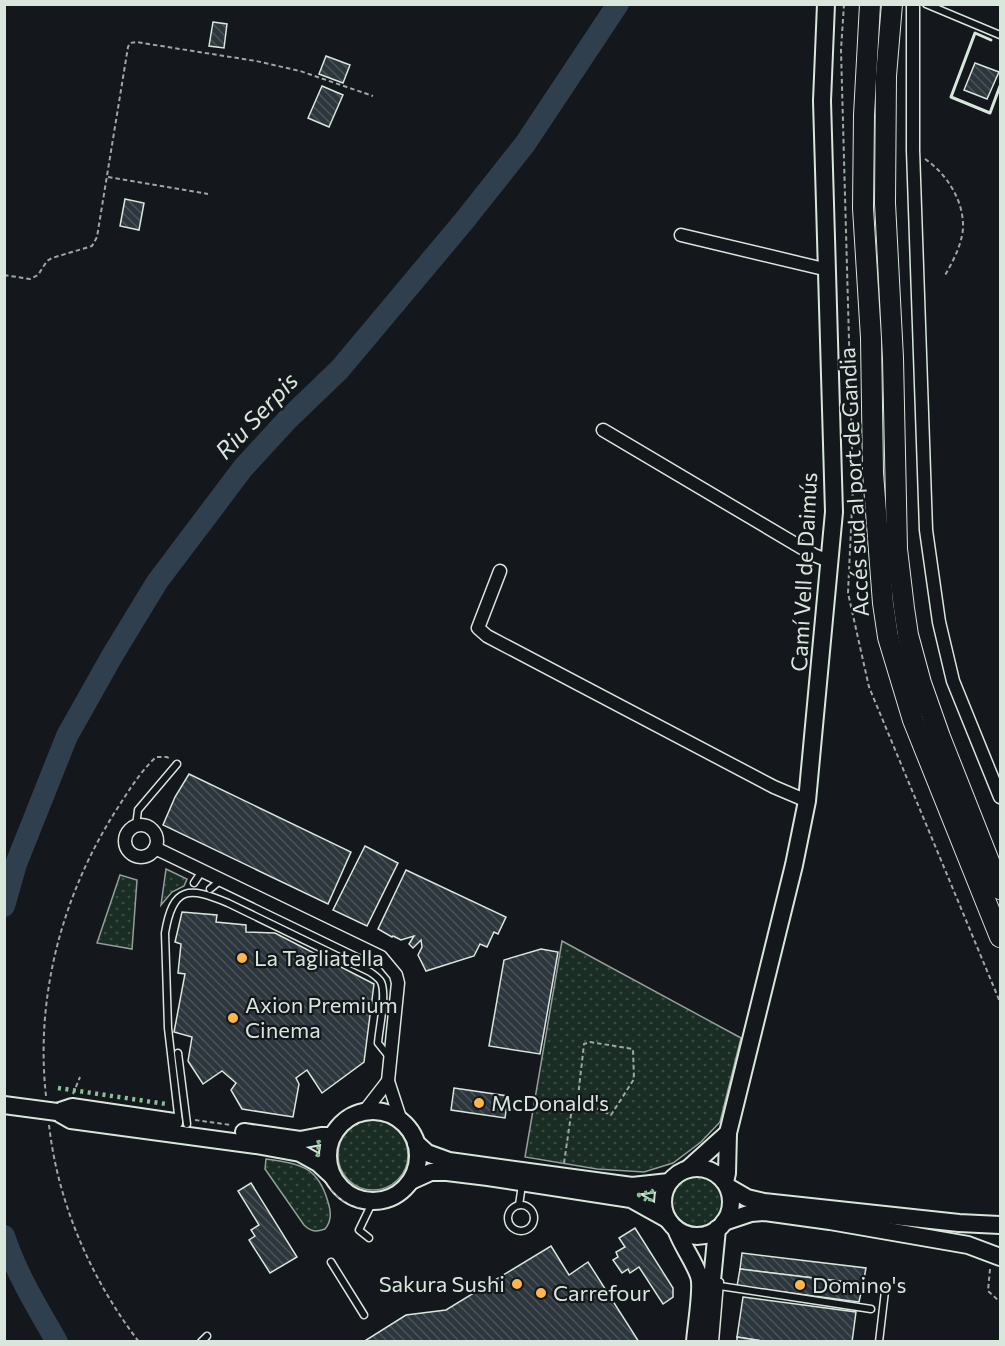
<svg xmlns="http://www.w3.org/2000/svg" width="1005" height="1346" font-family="Commissioner,sans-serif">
	<defs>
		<pattern id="green-dots" width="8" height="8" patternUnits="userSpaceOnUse" patternTransform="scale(1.5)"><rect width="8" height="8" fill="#1a2d24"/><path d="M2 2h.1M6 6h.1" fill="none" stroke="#3b4b43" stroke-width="1.8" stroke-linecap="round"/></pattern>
		<pattern id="building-back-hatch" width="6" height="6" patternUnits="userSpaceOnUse" patternTransform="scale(1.5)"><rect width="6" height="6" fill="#2c363c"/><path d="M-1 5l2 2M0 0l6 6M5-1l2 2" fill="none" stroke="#4a5358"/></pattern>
	</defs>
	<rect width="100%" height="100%" fill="#14181c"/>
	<g fill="url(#green-dots)" stroke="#939e99" stroke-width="1.5">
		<polygon points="166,869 187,879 184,886 172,892 161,905"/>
		<polygon points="120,875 137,880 132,949 97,943"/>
		<polygon points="562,941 741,1038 720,1122 701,1142 673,1163 644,1172 597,1169 525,1157"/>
		<circle cx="373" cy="1155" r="35"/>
		<path d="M266,1159C300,1164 318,1166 328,1202C331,1211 332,1221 325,1229C316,1232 311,1232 304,1225L265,1169Z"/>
		<circle cx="698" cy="1201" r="26"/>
	</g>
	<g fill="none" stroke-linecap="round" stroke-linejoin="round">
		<g stroke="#2f3f4d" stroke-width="22">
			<polyline points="4,906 16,864 67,736 112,656 157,582 243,468 287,420 340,369 464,221 525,144 618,4"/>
			<path d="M4,1236C16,1273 37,1307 57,1342"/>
		</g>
	</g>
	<g fill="url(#building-back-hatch)" stroke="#d8e6dc" stroke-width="1.5">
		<polygon points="213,22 227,24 224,48 209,46"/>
		<polygon points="326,56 350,65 343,83 319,74"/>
		<polygon points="975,63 999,72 987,99 964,90"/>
		<polygon points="322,86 343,95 329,127 308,118"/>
		<polygon points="125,199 144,203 139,230 120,226"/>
		<polygon points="189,774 351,852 328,904 163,825 175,797"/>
		<polygon points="365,846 398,863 367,926 333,910"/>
		<polygon points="406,870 506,917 498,934 494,932 487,947 480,944 474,956 426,971 418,955 422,947 421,940 413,948 409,944 414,936 401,940 393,936 392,937 378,929"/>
		<polygon points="182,912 217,915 216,922 246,925 246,932 275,933 374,984 364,1062 322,1093 307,1070 296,1078 299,1084 293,1117 242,1109 231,1090 236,1083 222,1071 203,1084 188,1061 192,1037 174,1032 185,974 178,973 181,944 175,942"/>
		<polygon points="541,949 558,952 540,1054 489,1046 504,960"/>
		<polygon points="454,1088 508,1096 505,1118 451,1110"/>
		<polygon points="251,1183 297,1257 270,1273 249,1240 255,1236 251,1230 259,1225 238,1191"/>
		<polygon points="635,1228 673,1288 673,1297 663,1304 639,1267 630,1273 628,1269 622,1273 613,1260 618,1257 616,1252 625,1247 619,1238"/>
		<polygon points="551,1246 569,1275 588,1262 639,1342 363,1342 406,1315 446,1310"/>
		<polygon points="742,1253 866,1268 863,1284 740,1269"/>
		<polygon points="740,1269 863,1284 859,1302 737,1286"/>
		<polygon points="743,1297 856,1312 852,1342 769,1342 737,1337"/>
		<polygon points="737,1337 769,1342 737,1342"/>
	</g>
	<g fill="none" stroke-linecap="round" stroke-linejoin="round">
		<defs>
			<g id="service">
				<polyline points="926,4 1000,35"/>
				<polyline points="136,826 138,810 177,764"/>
				<polyline points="194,883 202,871"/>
				<polyline points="210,889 221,880"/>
				<polyline points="178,1053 187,1124"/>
				<path d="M179,1123L168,1028L165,933C173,885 189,887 228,903L370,972C374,975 379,978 381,982C387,995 379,1028 378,1043L390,1058"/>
				<polyline points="519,1205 522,1185"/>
				<circle cx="521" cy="1218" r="13"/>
				<polyline points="369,1238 359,1230 373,1201"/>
				<polyline points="331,1262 364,1315"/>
				<polyline points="720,1286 871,1309"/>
				<polyline points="201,1342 207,1336"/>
				<polyline points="715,1342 720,1282"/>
				<polyline points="879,1342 885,1291"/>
			</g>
			<g id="minor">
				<polyline points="913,4 913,150 926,530 939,622 953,681 1000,797"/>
				<polyline points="681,235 828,270"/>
				<polyline points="603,430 814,555 831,562"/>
				<polyline points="500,571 478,628 487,636 774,787 807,801"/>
				<circle cx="141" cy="841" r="16"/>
				<polyline points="155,848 381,957 396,975 398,983 388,1081 401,1121"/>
				<polyline points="364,1112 388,1081"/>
			</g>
			<g id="secondary">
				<circle cx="373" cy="1156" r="45"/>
				<polyline points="57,1112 71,1120 256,1145 300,1153 318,1163 332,1176"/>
				<polyline points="57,1112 72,1107 174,1122"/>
				<polyline points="244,1132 300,1140 321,1136 332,1136"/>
				<polyline points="416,1143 427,1153 449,1161 632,1186 669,1182"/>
				<circle cx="697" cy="1202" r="34"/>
				<polyline points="688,1169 728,1133"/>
				<polyline points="411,1181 431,1172 447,1172 488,1177 631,1199 667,1219"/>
				<polyline points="725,1182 727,1173 728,1133 794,865 807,801 834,512 822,101 826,4"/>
				<polyline points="728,1187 747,1198 764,1202 959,1223 1000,1225"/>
				<polyline points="724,1222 751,1213 765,1212 830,1221 968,1245 1000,1257"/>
				<path d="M676,1229C682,1246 693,1259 699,1276C703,1288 696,1326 695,1342"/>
				<polyline points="706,1342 717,1229"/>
			</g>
			<g id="trunk">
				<polyline points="870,4 864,115 863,208 871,338 873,473 883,603 888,637 913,720 1000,937"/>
				<polyline points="892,4 886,76 885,203 893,358 897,549 904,608 908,635 921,683 940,737 1000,889"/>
			</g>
		</defs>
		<use href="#service" stroke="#d8e6dc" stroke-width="9"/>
		<use href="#minor" stroke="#d8e6dc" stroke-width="15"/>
		<use href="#secondary" stroke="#d8e6dc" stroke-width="20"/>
		<use href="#trunk" stroke="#d8e6dc" stroke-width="22"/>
		<g stroke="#9da8a2" stroke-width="2" stroke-dasharray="4.5 3" stroke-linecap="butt">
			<polyline points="844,4 841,50 853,486 848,593 869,687 1000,1002"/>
			<path d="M925,159C947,174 964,201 963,228C962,245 952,263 944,277"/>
			<polyline points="108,177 208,194"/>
			<polyline points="4,275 30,279 38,275 47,261 52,258 92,246 97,237 128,47 130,43 136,42 256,61 300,71 373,96"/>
			<polyline points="73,1094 80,1077"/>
			<path d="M46,1096C35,997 62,896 115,812C128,792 139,773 156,757H167L170,759"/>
			<polyline points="195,1120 231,1125"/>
			<polyline points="334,1121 345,1111 351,1109"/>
			<path d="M49,1125C58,1204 91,1279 139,1342"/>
			<polyline points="564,1163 572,1108 578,1097 584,1044 590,1042 633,1049 634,1079 611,1115 577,1099"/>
			<polyline points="331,1189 340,1199 361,1208"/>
			<polyline points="379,1208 386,1207 405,1194"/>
			<polyline points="990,1269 988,1291 1000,1302"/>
		</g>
		<use href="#service" stroke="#14181c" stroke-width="6"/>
		<use href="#minor" stroke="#14181c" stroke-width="12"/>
		<use href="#secondary" stroke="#14181c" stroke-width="16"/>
		<use href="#trunk" stroke="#14181c" stroke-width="20"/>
		<defs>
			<polyline id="secondary-bridge" points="4,1105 57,1112"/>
		</defs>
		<use href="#secondary-bridge" stroke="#d8e6dc" stroke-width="20" stroke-linecap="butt"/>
		<use href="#secondary-bridge" stroke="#14181c" stroke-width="16"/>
		<g stroke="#8ac095" stroke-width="4.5" stroke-dasharray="3 4.5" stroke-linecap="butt">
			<polyline points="58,1088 166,1104"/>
			<polyline points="316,1154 318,1155 319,1142 317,1143"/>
			<polygon points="652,1191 650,1202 639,1195"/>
		</g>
		<polyline stroke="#d8e6dc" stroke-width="3" points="991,40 975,33 951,97 990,113 1000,86"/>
	</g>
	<g fill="#ffb74d" stroke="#14181c" stroke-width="2">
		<circle cx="242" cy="958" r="6"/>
		<circle cx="233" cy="1018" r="6"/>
		<circle cx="479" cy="1103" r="6"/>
		<circle cx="517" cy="1284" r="6"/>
		<circle cx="800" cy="1285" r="6"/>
		<circle cx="541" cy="1293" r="6"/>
	</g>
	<g text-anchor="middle" stroke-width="4.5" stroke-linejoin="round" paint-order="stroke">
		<g font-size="22" fill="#d8e6dc" stroke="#14181c">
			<text transform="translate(854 482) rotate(-93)" y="8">Accés sud al port de Gandia</text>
			<text transform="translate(804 572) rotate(-87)" y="8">Camí Vell de Daimús</text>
		</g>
		<g font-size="22" fill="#d8e6dc" stroke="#14181c" text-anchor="start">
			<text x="254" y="966">La Tagliatella</text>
			<text x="245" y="1013">Axion Premium<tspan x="245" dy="25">Cinema</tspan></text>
			<text x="491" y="1111">McDonald's</text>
			<text x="505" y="1292" text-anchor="end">Sakura Sushi</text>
			<text x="812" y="1293">Domino's</text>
			<text x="553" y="1301">Carrefour</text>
		</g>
		<g font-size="24" font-style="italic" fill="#d8e6dc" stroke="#14181c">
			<text transform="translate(257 416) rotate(-47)" y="8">Riu Serpis</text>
		</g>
	</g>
	<rect width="1005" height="1346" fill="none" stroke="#d8e6dc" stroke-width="12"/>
</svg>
